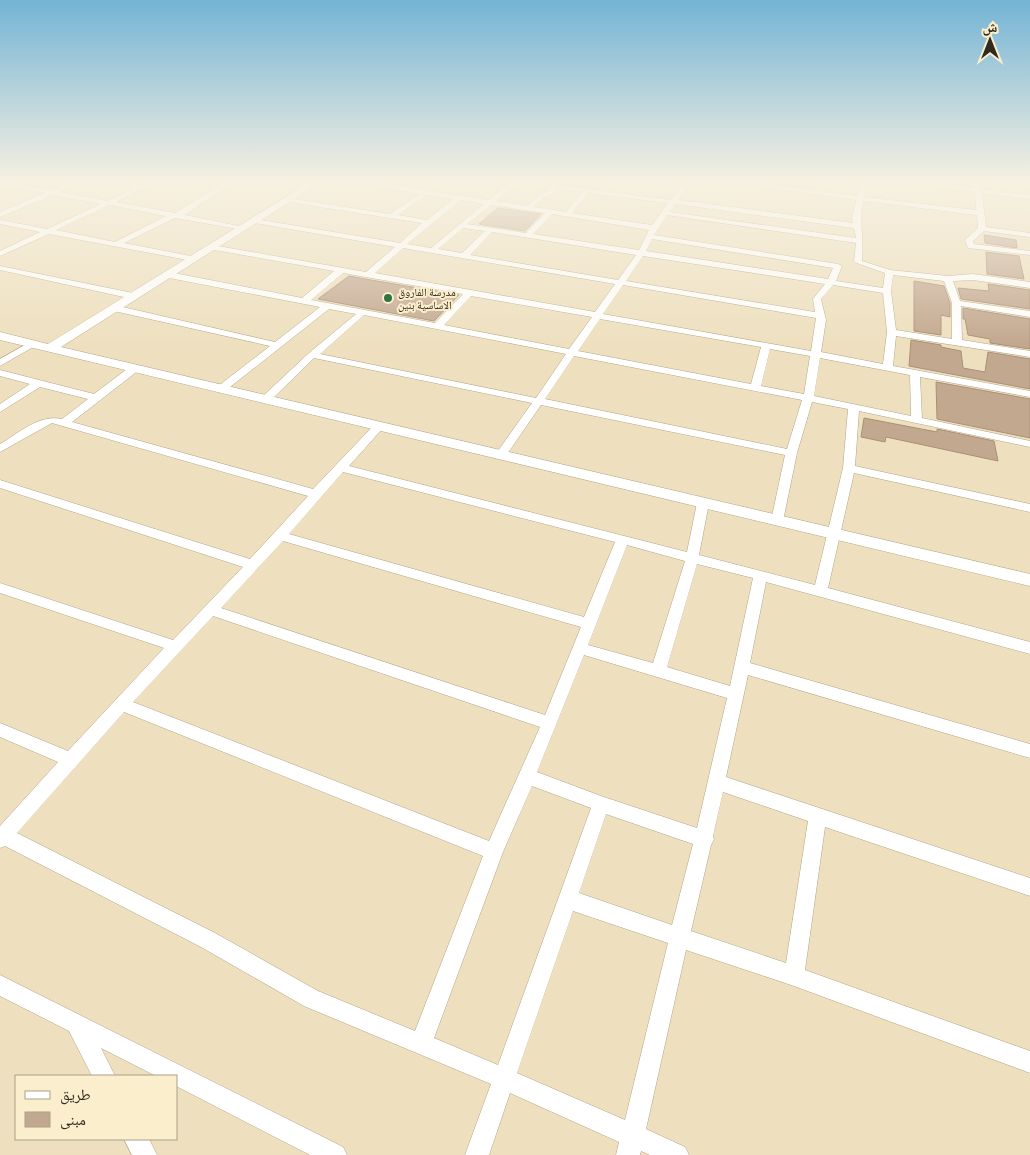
<svg xmlns="http://www.w3.org/2000/svg" width="1030" height="1155" font-family="Cabin,'Noto Naskh Arabic',sans-serif">
	<rect width="100%" height="100%" fill="#eee0bf"/>
	<g fill="#c3a890" stroke="#aa8f77">
		<polygon points="498,208 541,214 525,231 479,224"/>
		<polygon points="984,235 1016,240 1017,248 985,243"/>
		<polygon points="986,252 1019,256 1024,279 987,274"/>
		<polygon points="349,276 371,280 459,295 434,321 318,299"/>
		<polygon points="914,281 944,286 950,303 950,317 941,315 941,335 914,331"/>
		<polygon points="988,284 1030,290 1030,309 961,299 958,288 989,291"/>
		<polygon points="963,308 1030,319 1030,349 990,343 990,339 968,335 965,319 963,319"/>
		<polygon points="911,340 941,345 941,347 961,351 963,368 985,372 988,352 1030,359 1030,389 909,366"/>
		<polygon points="936,382 1030,399 1030,438 937,419"/>
		<polygon points="864,418 937,432 937,429 994,441 998,461 886,437 885,442 861,437"/>
	</g>
	<g fill="none" stroke-linecap="round" stroke-linejoin="round">
		<defs>
			<g id="minor">
				<path d="M0,182L51,190L70,182H80L60,192L108,201L146,182H156L116,202L175,213L225,182H233L185,215L248,228L244,230L175,218L124,243L196,257V261H193L49,234L0,256V251L40,232L0,224V220L47,229L101,204L53,195L0,217V212L45,193L0,185ZM109,205L166,216L115,242L56,230Z"/>
				<polygon points="293,182 310,182 315,185 312,187"/>
				<path d="M355,182H374L488,200L511,182H558L557,185L671,200L684,182H691L678,200L853,223L852,218L856,200L728,182H751L857,196L860,182H867L864,197L976,210L975,192L909,182H932L974,188V182H980L981,189L1030,195V199L982,193L986,227L1030,233V237L984,231L973,241L974,244L1030,251V255L968,248L965,240L978,228L977,215L863,201C859,223 864,238 862,261L890,270L948,276L973,274L1030,282V288L973,280L953,281L960,301L1030,311V317L961,306L962,340L1030,351V357L896,336L893,366L1030,391V397L920,377L922,418L1030,441V447L859,411L855,466L1030,504V512L854,473L828,588L1030,642V654L766,582L750,663L1030,744V758L748,675L726,777L1030,878V896L825,827L805,970L1030,1051V1073L794,986L686,950L646,1129L685,1147L689,1155H650L641,1151L640,1155H616L619,1142L510,1093L489,1155H465L491,1084L304,1006L201,947L5,846L0,848V826L58,762L0,737V723L68,751L164,648L0,593V583L173,640L243,567L0,488V480L250,559L308,496L52,423L0,452V444C19,433 39,414 62,419L88,399L40,387L0,412V404L30,384L0,376V370L94,394L131,366H139V370L72,422L313,489L376,423H384L386,425L384,427L349,466L687,552L697,503L703,499L709,503L699,555L815,585L843,468L848,409L812,402L797,453L783,521L777,525L771,521L785,455L541,405L505,457L501,458L495,455L532,403L314,358L270,401H262L261,399L262,397L309,353L356,314L329,309L225,391L221,392L216,389L217,387L270,346L114,311L109,308L114,305L275,342L320,307L169,278L165,275L169,272L302,298L334,271L209,249L208,247L212,245L366,272L395,247L255,223L251,221L255,219L400,243L422,223L288,202L284,200L288,198L390,214L419,194ZM518,183L521,184L552,188L539,196L527,206L496,201ZM560,189L582,192L566,212L534,207L543,198ZM588,193L668,203L652,225L572,213ZM426,195L453,199L427,220L398,215ZM461,200L484,204L431,248L407,244ZM675,204L854,228L856,238L670,212ZM491,205L545,213L526,233L467,224ZM552,214L649,230L639,250L533,234ZM667,215L856,243L854,262L885,273L883,288L836,281L842,266L838,264L654,235ZM463,228L485,231L462,253L438,249ZM492,232L636,255L618,280L470,255ZM652,239L833,268L828,279L646,251ZM403,248L432,253L615,284L595,312L375,273ZM643,256L825,284L813,299L815,312L626,281ZM343,273L463,294L435,323L311,300ZM893,275L944,281L952,303V339L896,330L891,291ZM623,285L816,318L811,351L603,314ZM833,285L883,293L887,332L883,364L821,352L826,320L821,299ZM471,296L592,317L569,349L444,325ZM364,315L566,354L536,398L320,354ZM600,319L761,347L751,384L578,351ZM770,349L810,356L804,394L761,386ZM574,356L802,400L787,449L545,399ZM820,358L910,375L911,416L814,396ZM343,472L615,542L584,617L289,534ZM283,541L581,627L545,715L221,608ZM627,545L685,561L653,663L588,645ZM697,564L753,578L730,686L667,667ZM213,616L540,727L489,841L133,702ZM584,655L727,698L697,828L601,796L537,772ZM124,712L483,856L415,1031L318,991L215,933L17,833ZM532,786L591,808L498,1065L434,1038L503,852ZM723,792L808,821L786,963L691,931L711,845L714,839L713,836ZM606,814L693,844L672,925L579,893ZM573,911L668,943L625,1120L517,1073Z"/>
				<polygon points="1007,182 1030,183 1030,187"/>
				<polygon points="0,266 133,293 137,296 133,299 0,270"/>
				<polygon points="32,341 37,344 35,346 0,366 0,359"/>
				<polygon points="0,975 343,1147 347,1155 310,1155 176,1086 176,1076 156,1076 101,1048 115,1076 92,1076 69,1031 0,996"/>
				<polygon points="124,1139 149,1139 157,1155 132,1155"/>
			</g>
			<polygon id="tertiary" points="310,182 321,182 61,347 1030,574 1030,586 0,340 0,332 48,344"/>
		</defs>
		<use href="#minor" stroke="#b2a586" stroke-width="1"/>
		<use href="#tertiary" stroke="#b2a586" stroke-width="1"/>
		<use href="#minor" fill="#fff" fill-rule="evenodd"/>
		<use href="#tertiary" fill="#fff" fill-rule="evenodd"/>
	</g>
	<linearGradient id="sky" x2="0" y2="1"><stop stop-color="#74b4d5"/><stop offset="0.53" stop-color="#f7f1e2"/><stop offset="1" stop-color="#f7f1e2" stop-opacity="0"/></linearGradient>
	<rect width="1030" height="344" fill="url(#sky)"/>
	<circle fill="#2d7542" stroke="#fbeecc" stroke-width="2" cx="388" cy="298" r="5"/>
	<g text-anchor="middle" stroke-width="4" stroke-linejoin="round" paint-order="stroke">
		<g font-size="11" fill="#302b1e" stroke="#fbeecc" text-anchor="start">
			<text x="398" y="296">مدرسة الفاروق<tspan x="398" dy="13">الاساسية بنين</tspan></text>
		</g>
	</g>
	<rect x="15" y="1075" width="162" height="65" fill="#fbeecc" stroke="#aaa086"/>
	<rect x="25" y="1091" width="25" height="8" fill="#ffffff" stroke="#aaa086"/>
	<text x="60" y="1100" font-size="15" fill="#302b1e">طريق</text>
	<rect x="25" y="1112" width="25" height="15" fill="#c3a890" stroke="#aaa086"/>
	<text x="60" y="1125" font-size="15" fill="#302b1e">مبنى</text>
	<g transform="translate(990 40)" stroke="#fbeecc" stroke-width="4" paint-order="stroke">
	<path d="M0-4L9 19L0 12L-9 19Z" fill="#302b1e"/>
	<text y="-8" font-size="14" font-weight="bold" text-anchor="middle" fill="#302b1e">ش</text>
	</g>
</svg>
